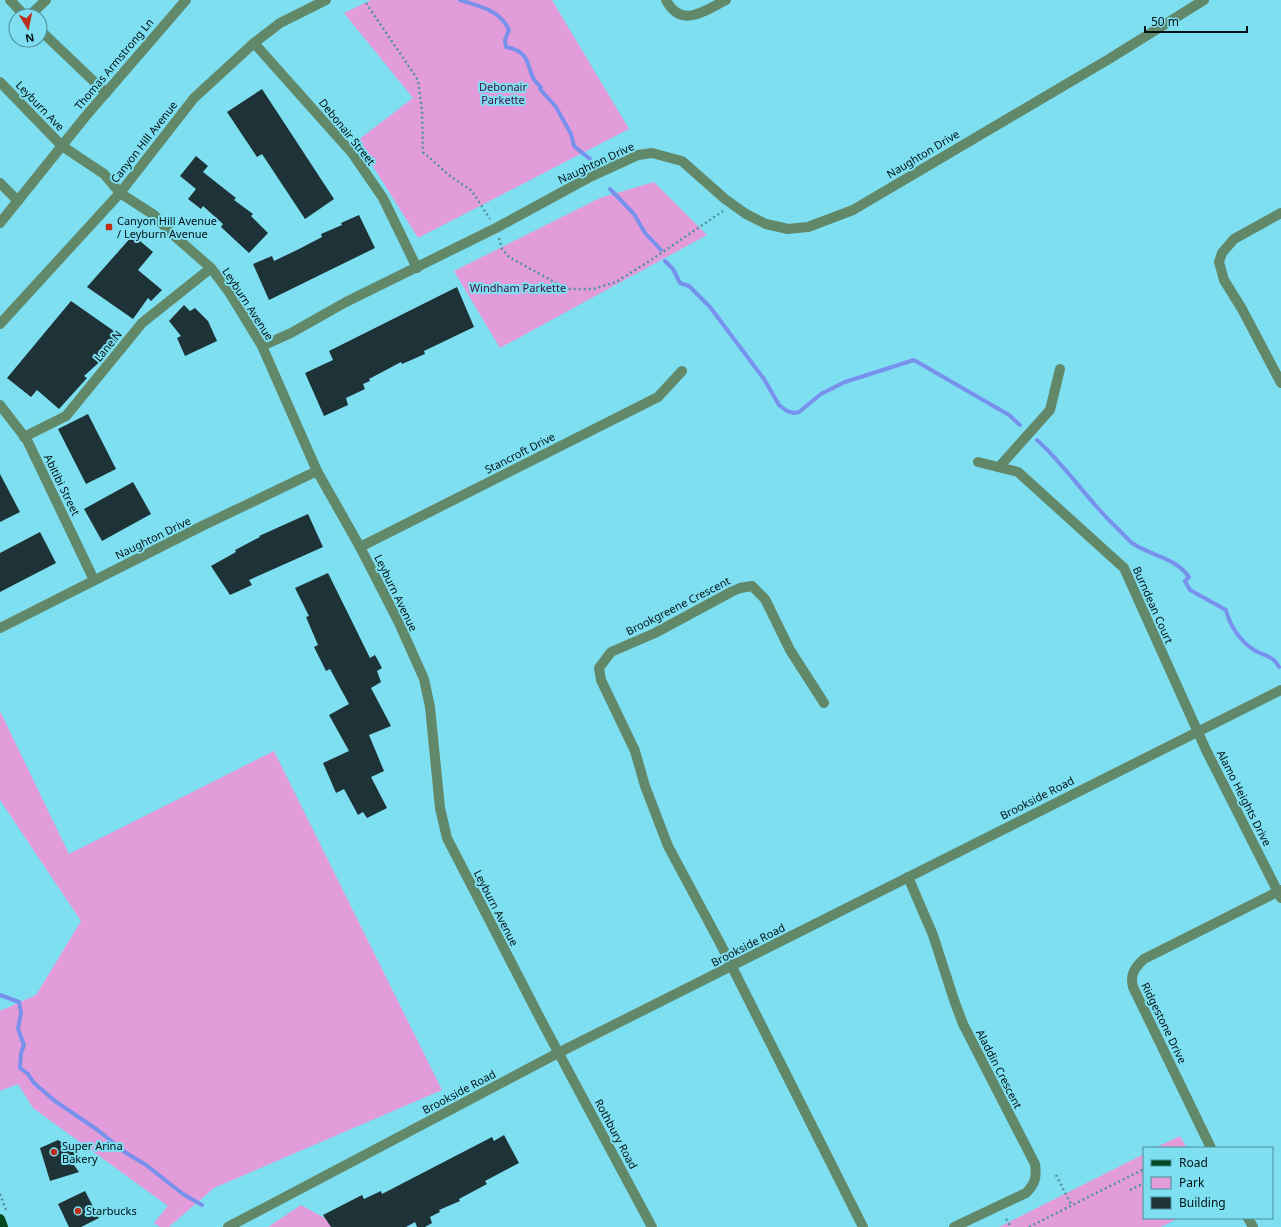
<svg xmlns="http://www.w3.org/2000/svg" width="1281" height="1227" font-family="'Noto Sans',sans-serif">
	<rect width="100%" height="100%" fill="#7edff1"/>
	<g fill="#e39cda">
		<polygon points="371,0 552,0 629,129 418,238 357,141 413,98 344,13"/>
		<polygon points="654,182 707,235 500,348 454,271 600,198"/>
		<polygon points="0,711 69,854 274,751 442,1090 214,1188 169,1227 160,1227 154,1223 168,1206 33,1108 18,1084 0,1091 0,1011 36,995 81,921 0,800"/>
		<polygon points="1180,1136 1187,1148 1155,1148"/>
		<polygon points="1144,1154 1144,1218 1179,1218 1161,1227 999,1227"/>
		<polygon points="301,1205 341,1227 268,1227"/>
	</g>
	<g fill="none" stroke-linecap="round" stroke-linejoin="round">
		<g stroke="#7891ed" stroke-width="4">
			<path d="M460,0C479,6 500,10 509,30L505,40L506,47C537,53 523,74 541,87L540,89L556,107L571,134L574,146L590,159"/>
			<polyline points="610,189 634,214 645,233 661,250"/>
			<polyline points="665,261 673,269 680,283 689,286 710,307 764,379 779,405 787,411 794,413 799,412 821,394 845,382 914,360 1009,415 1020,425"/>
			<path d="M1037,440C1067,467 1088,501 1117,528C1122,533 1127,539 1132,543C1151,556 1175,557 1189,577L1185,581L1190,590L1226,610C1230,626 1240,641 1254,650C1264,656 1274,656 1279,667"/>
			<polyline points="0,995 19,1002 21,1013 18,1029 24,1045 21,1053 20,1068 28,1074 34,1083 55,1101 99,1131 123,1151 146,1165 183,1194 202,1205"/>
		</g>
	</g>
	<g fill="#1e3337">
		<polygon points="262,89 334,199 305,219 262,154 257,157 227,112"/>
		<polygon points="196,156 208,166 203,172 236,198 234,200 253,214 251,216 268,233 249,253 221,227 223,224 203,206 201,209 188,199 196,189 180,176"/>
		<polygon points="359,215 375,248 269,300 253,264 272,256 274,261 299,249 322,237 321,234 342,225 341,223"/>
		<polygon points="133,235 153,252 138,270 162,290 151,301 148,298 133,319 87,287"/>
		<polygon points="457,287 474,327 424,351 425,354 402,364 401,362 369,379 370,381 363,384 365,389 346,398 348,405 324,416 305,373 333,360 329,351"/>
		<polygon points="71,301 121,336 106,356 84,376 87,378 59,409 37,390 31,397 7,378"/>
		<polygon points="184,305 190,311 195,308 208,321 217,341 185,356 177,338 181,336 169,321"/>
		<polygon points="88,414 116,469 86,484 58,429"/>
		<polygon points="0,474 20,512 0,522"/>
		<polygon points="133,482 151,514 102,541 84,509"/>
		<polygon points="308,514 323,547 249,580 252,585 230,595 211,566 236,552 235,550 260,537 259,536"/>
		<polygon points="40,532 56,563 0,592 0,553"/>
		<polygon points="328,573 370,658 375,655 382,668 377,671 381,682 371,688 391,726 369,735 384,771 371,777 387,808 367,818 363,812 358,815 344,789 336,793 323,763 349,751 329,715 349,704 330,669 326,671 314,647 318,645 306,617 309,616 295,588"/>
		<polygon points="504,1135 519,1163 485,1181 487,1184 459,1199 460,1201 439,1210 440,1212 430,1217 432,1223 425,1227 417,1227 415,1222 406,1227 331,1227 323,1215 362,1195 364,1199 381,1191 382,1194 492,1137 494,1141"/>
		<polygon points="58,1140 78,1152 82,1163 74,1165 79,1172 50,1181 40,1148"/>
		<polygon points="85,1191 99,1218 81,1227 69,1227 58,1204"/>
	</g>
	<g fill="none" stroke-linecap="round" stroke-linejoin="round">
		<g stroke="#4f939f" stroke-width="2.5" stroke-dasharray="2 3" stroke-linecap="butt">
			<polyline points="366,3 418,80 422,110 423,152 450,176 472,191 490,219"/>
			<polyline points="499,238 502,249 509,257 567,289 593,289 616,282 651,260 723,211"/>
			<polyline points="1056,1175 1072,1206"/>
			<polyline points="1130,1190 1144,1183"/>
			<polyline points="0,1194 6,1210"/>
			<polyline points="1006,1219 1011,1227"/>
			<polyline points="1029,1227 1144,1169"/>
		</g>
		<g stroke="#62886a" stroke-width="10">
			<polyline points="10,0 25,16"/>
			<path d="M666,0C681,29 704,11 726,0"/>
			<polyline points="29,16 46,0"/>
			<polyline points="40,30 106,93"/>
			<polyline points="254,43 352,153 383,198 417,268"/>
			<polyline points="0,82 62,146 104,174 120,193 154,215 171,233 211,268 229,292 262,346 317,471 360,547 399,623 424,679 430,707 440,808 447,838 542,1022 652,1227"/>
			<polyline points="0,183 18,201"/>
			<polyline points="1281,213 1234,239 1222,253 1219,262 1224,280 1242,309 1281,383"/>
			<polyline points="0,223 85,117 186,0"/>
			<polyline points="0,324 120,193 194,98 254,43 280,23 326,0"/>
			<polyline points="262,346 291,333 346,302 496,228 588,178 638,155 652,153 682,161 725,199 746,214 766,224 788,229 808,227 853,210 1109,59 1204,0"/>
			<polyline points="0,405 27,440 94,580"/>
			<polyline points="24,437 66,416 142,323 211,268"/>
			<polyline points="978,462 1018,472 1124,568 1206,750 1281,898"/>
			<polyline points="999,467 1050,410 1060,369"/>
			<polyline points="360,547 658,397 682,371"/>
			<polyline points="0,628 202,526 317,471"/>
			<polyline points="824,703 790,650 765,599 752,586 740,588 731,592 655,633 611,652 599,668 601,680 635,751 645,786 668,846 720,943 863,1227"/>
			<path d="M908,877L933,935L954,1000L963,1024L1035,1164C1037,1177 1035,1184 1026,1193L954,1227"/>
			<path d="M1211,1148L1133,987C1130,975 1134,968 1144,959L1281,890"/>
			<polyline points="1248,1218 1253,1227"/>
			<polyline points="228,1227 558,1053 1281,690"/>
		</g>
		<polyline stroke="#034a21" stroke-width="10" points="0,1219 3,1227"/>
	</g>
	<g fill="#bc2f1c" stroke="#7edff1" stroke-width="1.5">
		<rect x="105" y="223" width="8" height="8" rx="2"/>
		<circle cx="54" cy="1152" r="4"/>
		<circle cx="78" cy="1211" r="4"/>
	</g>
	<g text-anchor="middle" stroke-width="4" stroke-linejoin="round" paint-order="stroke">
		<g font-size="11" fill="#001215" stroke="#7edff1">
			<text transform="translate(114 64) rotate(-50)" y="4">Thomas Armstrong Ln</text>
			<text transform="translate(40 106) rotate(46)" y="4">Leyburn Ave</text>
			<text transform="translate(347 132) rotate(51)" y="4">Debonair Street</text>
			<text transform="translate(144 142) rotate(-52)" y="4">Canyon Hill Avenue</text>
			<text transform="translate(923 154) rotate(-31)" y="4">Naughton Drive</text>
			<text transform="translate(596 163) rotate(-25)" y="4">Naughton Drive</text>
			<text transform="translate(248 304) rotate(57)" y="4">Leyburn Avenue</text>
			<text transform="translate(108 346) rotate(-51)" y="4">Lane N</text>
			<text transform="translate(520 453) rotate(-27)" y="4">Stancroft Drive</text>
			<text transform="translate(62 485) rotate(64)" y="4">Abitibi Street</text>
			<text transform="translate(153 538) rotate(-26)" y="4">Naughton Drive</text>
			<text transform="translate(396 593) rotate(64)" y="4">Leyburn Avenue</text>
			<text transform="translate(1153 605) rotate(66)" y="4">Burndean Court</text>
			<text transform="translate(678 606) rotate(-27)" y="4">Brookgreene Crescent</text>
			<text transform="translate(1037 798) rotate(-27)" y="4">Brookside Road</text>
			<text transform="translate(1244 798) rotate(63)" y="4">Alamo Heights Drive</text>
			<text transform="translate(496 908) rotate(63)" y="4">Leyburn Avenue</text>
			<text transform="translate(748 945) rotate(-27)" y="4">Brookside Road</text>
			<text transform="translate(1164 1023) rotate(64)" y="4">Ridgestone Drive</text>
			<text transform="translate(999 1069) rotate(63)" y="4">Aladdin Crescent</text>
			<text transform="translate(459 1092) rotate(-28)" y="4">Brookside Road</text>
			<text transform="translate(616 1134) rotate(62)" y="4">Rothbury Road</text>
		</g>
		<g font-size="11" fill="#441040" stroke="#7edff1">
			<text x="503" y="91">Debonair<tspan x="503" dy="13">Parkette</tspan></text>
			<text x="518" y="292">Windham Parkette</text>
		</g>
		<g font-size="11" fill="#001215" stroke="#7edff1" text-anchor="start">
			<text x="117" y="225">Canyon Hill Avenue<tspan x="117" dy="13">/ Leyburn Avenue</tspan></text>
			<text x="62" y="1150">Super Arina<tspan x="62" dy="13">Bakery</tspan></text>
			<text x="86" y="1215">Starbucks</text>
		</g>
	</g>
	<rect x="1143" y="1147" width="130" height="72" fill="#7edff1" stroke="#4c8d99"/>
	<rect x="1151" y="1160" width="20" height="6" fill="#034a21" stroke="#4c8d99"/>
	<text x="1179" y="1167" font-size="12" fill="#001215">Road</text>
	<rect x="1151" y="1177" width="20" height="12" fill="#e39cda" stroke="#4c8d99"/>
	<text x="1179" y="1187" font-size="12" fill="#001215">Park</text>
	<rect x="1151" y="1197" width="20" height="12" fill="#1e3337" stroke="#4c8d99"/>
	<text x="1179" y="1207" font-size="12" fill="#001215">Building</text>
	<g transform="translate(28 28) rotate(170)"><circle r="19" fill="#7edff1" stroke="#4c8d99"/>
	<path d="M0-3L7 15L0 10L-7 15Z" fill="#bc2f1c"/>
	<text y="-6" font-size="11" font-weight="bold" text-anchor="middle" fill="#001215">N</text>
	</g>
	<path d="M1145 26v6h102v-6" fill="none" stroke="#001215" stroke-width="2"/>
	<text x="1151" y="26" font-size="12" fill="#001215" stroke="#7edff1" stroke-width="3" paint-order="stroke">50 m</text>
</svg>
